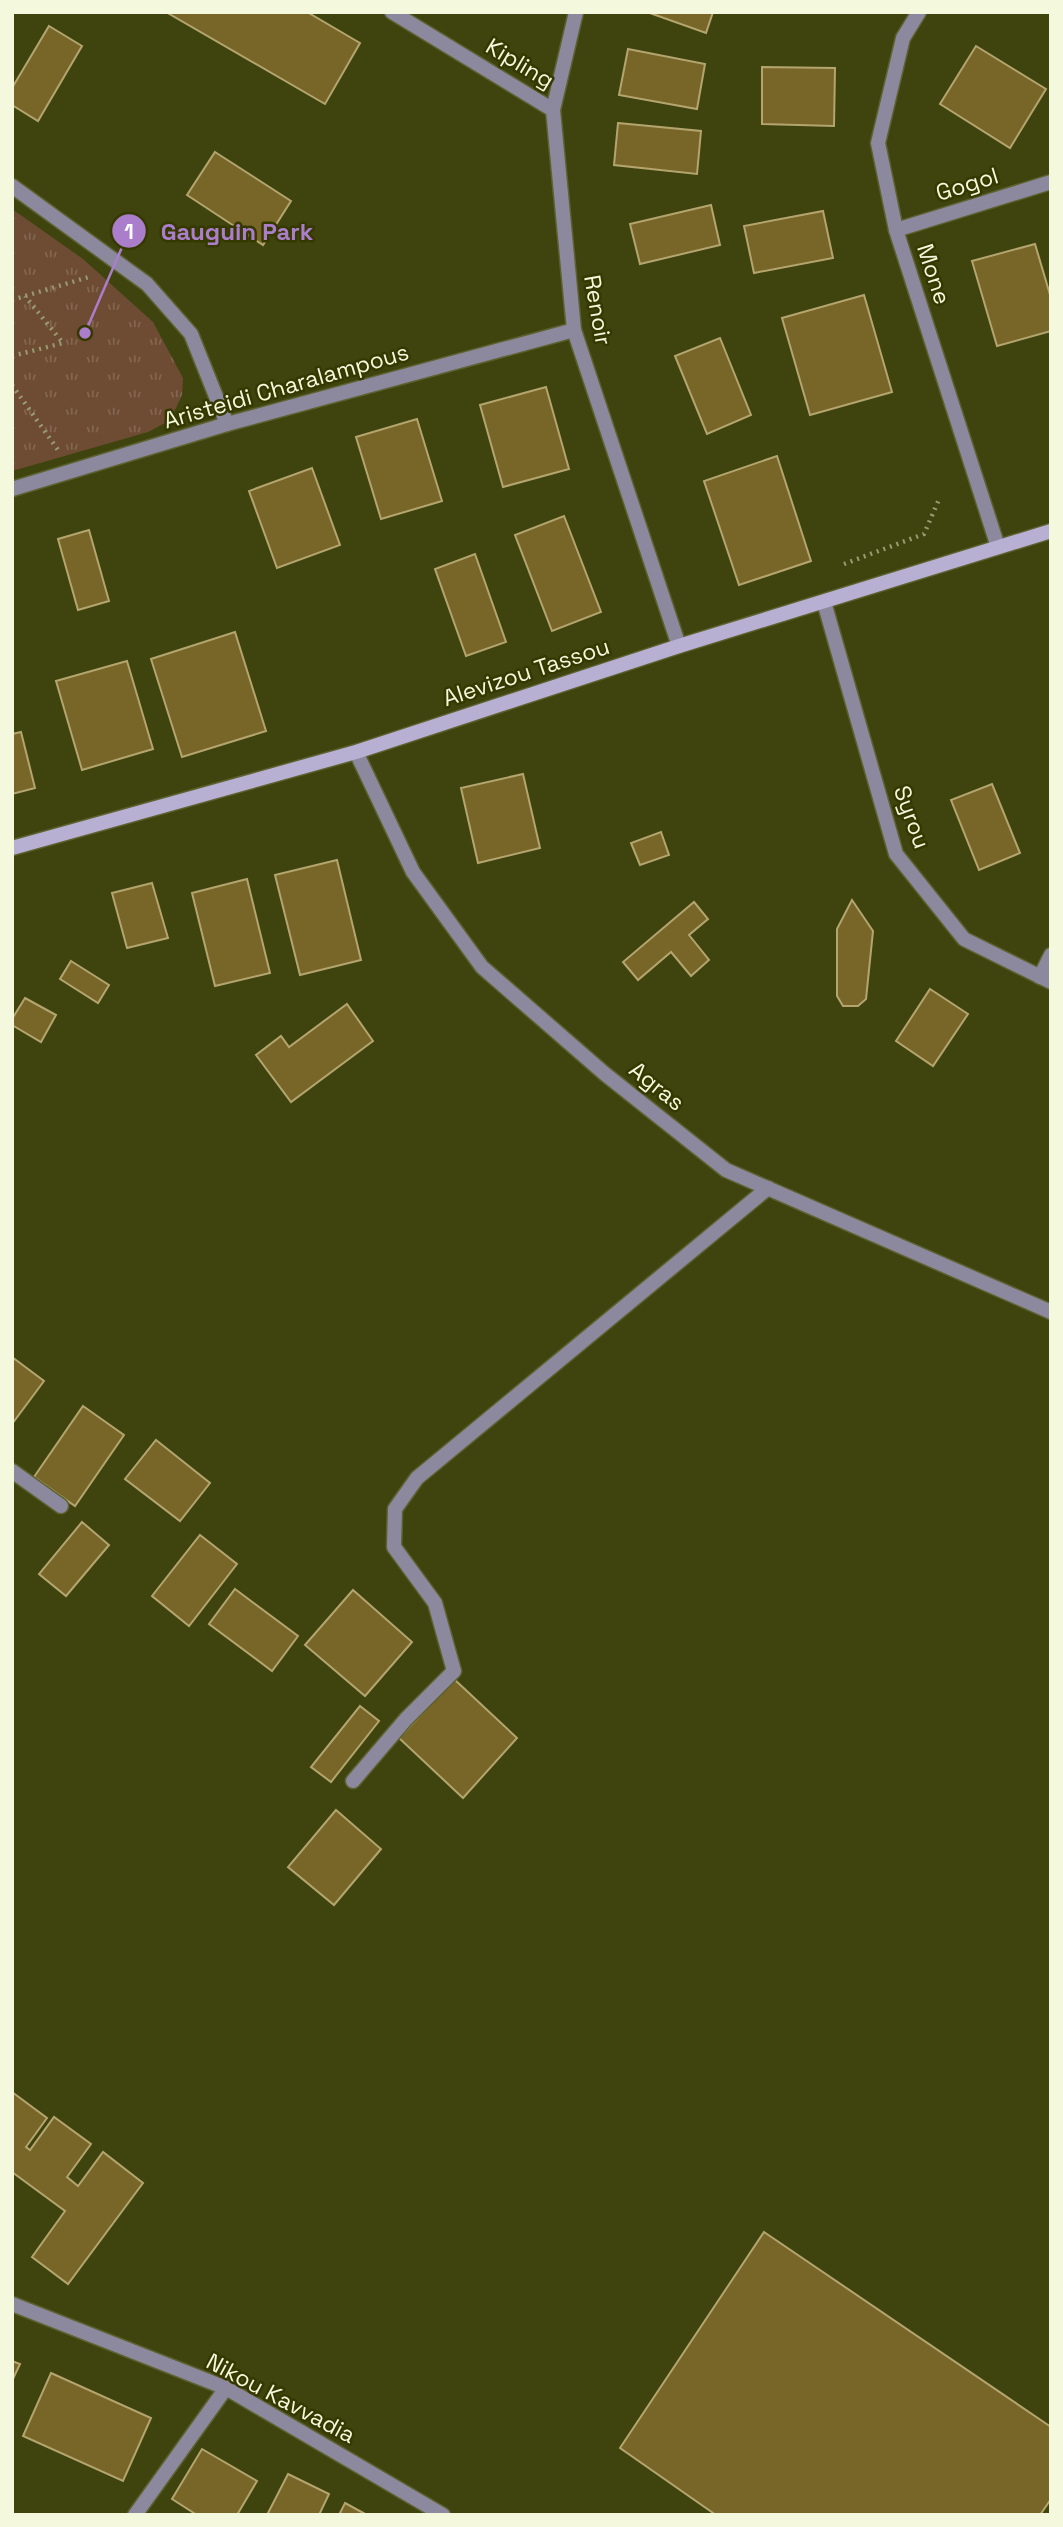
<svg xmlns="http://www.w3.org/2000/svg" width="1063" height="2527" font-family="'Space Grotesk',sans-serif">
	<defs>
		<pattern id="grass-tufts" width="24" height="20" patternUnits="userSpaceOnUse" patternTransform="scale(1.75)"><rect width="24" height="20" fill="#6e4b33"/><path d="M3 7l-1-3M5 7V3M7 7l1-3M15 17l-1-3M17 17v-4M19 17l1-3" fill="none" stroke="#836650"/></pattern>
	</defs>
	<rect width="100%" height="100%" fill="#3f440e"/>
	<polygon fill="url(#grass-tufts)" points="12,209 83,259 153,322 183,378 182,395 175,410 165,423 148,432 12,471"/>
	<g fill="#776627" stroke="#b4a56f" stroke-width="2">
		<polygon points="166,12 307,12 360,43 325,104"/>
		<polygon points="647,12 713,12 706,33"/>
		<polygon points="49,26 82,46 38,121 12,105 12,88"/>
		<polygon points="976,46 1046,89 1010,148 940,104"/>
		<polygon points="628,49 705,64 697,109 619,95"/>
		<polygon points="762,67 835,68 834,126 762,124"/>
		<polygon points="618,123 701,131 697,174 614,165"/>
		<polygon points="215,152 291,201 263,245 187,195"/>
		<polygon points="711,205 720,245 640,264 630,224"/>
		<polygon points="823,211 833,258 754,273 744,226"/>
		<polygon points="1035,244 1051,298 1051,331 997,346 972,261"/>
		<polygon points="864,295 892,392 810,415 782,318"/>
		<polygon points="720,338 751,415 707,434 675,356"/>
		<polygon points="546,387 569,469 503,487 480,405"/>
		<polygon points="417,419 442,501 381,519 356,437"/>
		<polygon points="777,456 811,561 739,585 704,481"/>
		<polygon points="312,468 340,545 277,568 249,491"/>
		<polygon points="564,516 601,612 552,631 515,535"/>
		<polygon points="89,530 109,601 78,610 58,539"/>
		<polygon points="475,554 506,642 466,656 435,569"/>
		<polygon points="235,632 266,731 182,757 151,659"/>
		<polygon points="127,661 153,749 82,770 56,681"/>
		<polygon points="21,732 35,788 12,794 12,734"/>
		<polygon points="523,774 540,848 478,863 461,788"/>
		<polygon points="992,784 1020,853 979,870 951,800"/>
		<polygon points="661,832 669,855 640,865 631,843"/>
		<polygon points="337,860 361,960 300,975 275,875"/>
		<polygon points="247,879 270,973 215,986 192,893"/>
		<polygon points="152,883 168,938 127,948 112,893"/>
		<polygon points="852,900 873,931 866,999 858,1006 843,1006 837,996 837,929"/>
		<polygon points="694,902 708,919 689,935 709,960 691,976 671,952 638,980 623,962"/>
		<polygon points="71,961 109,985 98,1003 60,979"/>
		<polygon points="930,989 968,1014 933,1066 896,1041"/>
		<polygon points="25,998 56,1015 41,1042 12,1025 12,1019"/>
		<polygon points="347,1004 373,1041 291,1102 256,1055 281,1036 289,1047"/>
		<polygon points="12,1357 44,1381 12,1424"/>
		<polygon points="83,1406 124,1435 75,1506 34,1477"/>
		<polygon points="156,1440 210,1483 180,1521 125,1479"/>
		<polygon points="82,1522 109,1545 66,1596 39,1574"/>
		<polygon points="200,1535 237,1564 189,1626 152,1596"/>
		<polygon points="235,1589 298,1636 272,1671 209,1624"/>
		<polygon points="353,1590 412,1642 365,1696 305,1645"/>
		<polygon points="454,1679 517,1738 463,1798 399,1738"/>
		<polygon points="360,1706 379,1721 331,1782 311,1767"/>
		<polygon points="336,1810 381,1849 334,1905 288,1867"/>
		<polygon points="12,2092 47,2118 26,2147 30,2150 54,2117 91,2144 67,2177 78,2186 103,2152 143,2183 68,2284 32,2257 65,2211 12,2172"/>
		<polygon points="764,2232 1051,2427 1051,2499 1040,2515 716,2515 620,2448"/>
		<polygon points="12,2361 20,2364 12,2381"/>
		<polygon points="51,2373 151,2418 123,2481 23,2436"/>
		<polygon points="202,2449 257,2481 237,2515 197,2515 172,2499"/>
		<polygon points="288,2474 329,2494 319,2515 267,2515"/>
		<polygon points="345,2503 367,2515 339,2515"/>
	</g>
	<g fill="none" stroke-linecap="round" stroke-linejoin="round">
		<defs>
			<g id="street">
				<polyline points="392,12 553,110"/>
				<polyline points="576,12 553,110 574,330 679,646"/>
				<polyline points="919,12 903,38 878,143 896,230 998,547"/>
				<polyline points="12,186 147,284 191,334 227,424"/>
				<polyline points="896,230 1051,182"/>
				<polyline points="12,489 227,424 574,330"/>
				<polyline points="824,602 896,854 964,939 1051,982"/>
				<polyline points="356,752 413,872 482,967 605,1074 726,1170 1051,1312"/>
				<polyline points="1040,977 1051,955"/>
				<polyline points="12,1471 61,1506"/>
				<polyline points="353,1781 406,1719 454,1671 435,1603 394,1547 395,1509 417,1478 768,1188"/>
				<polyline points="12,2304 226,2388 443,2515"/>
				<polyline points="135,2515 226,2388"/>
			</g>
			<polyline id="secondary" points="12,848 356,752 679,646 1051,531"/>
		</defs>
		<use href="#street" stroke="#5c612f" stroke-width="17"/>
		<use href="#secondary" stroke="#5c612f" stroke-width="17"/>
		<g stroke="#969b71" stroke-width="4.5" stroke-dasharray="2 5" stroke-linecap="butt">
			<polyline points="12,300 92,276"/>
			<polyline points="12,356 63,343 25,296"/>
			<polyline points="12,385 58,450"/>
			<polyline points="844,564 924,534 940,497"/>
		</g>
		<use href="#street" stroke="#8c889e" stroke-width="14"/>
		<use href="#secondary" stroke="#b7b0d3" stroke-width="14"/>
	</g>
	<g text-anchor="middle" stroke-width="5" stroke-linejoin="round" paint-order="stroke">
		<g font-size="23" fill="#f4f8dc" stroke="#353900">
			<text transform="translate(520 63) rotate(31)" y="8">Kipling</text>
			<text transform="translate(967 184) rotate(-17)" y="8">Gogol</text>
			<text transform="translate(934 274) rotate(72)" y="8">Mone</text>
			<text transform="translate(598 310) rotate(80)" y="8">Renoir</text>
			<text transform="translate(286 386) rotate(-16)" y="8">Aristeidi Charalampous</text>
			<text transform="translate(526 672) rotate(-18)" y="8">Alevizou Tassou</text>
			<text transform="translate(912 817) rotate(70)" y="8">Syrou</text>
			<text transform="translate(657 1086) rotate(39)" y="8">Agras</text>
			<text transform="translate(281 2398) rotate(28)" y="8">Nikou Kavvadia</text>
		</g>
	</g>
	<path fill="none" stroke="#ab7ecb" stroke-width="2.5" d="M85 333L129 231"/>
	<g fill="#ab7ecb" stroke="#353900" stroke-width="2.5">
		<circle cx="85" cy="333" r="7"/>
		<circle cx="129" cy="231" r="18"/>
	</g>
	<g font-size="21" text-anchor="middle" font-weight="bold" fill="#fff">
		<text x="129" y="239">1</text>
	</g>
	<g font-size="24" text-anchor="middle" font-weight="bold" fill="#ab7ecb" stroke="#353900" stroke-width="5" stroke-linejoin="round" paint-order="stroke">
		<text x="237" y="240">Gauguin Park</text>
	</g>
	<rect width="1063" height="2527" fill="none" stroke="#f4f8dc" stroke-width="28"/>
</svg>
